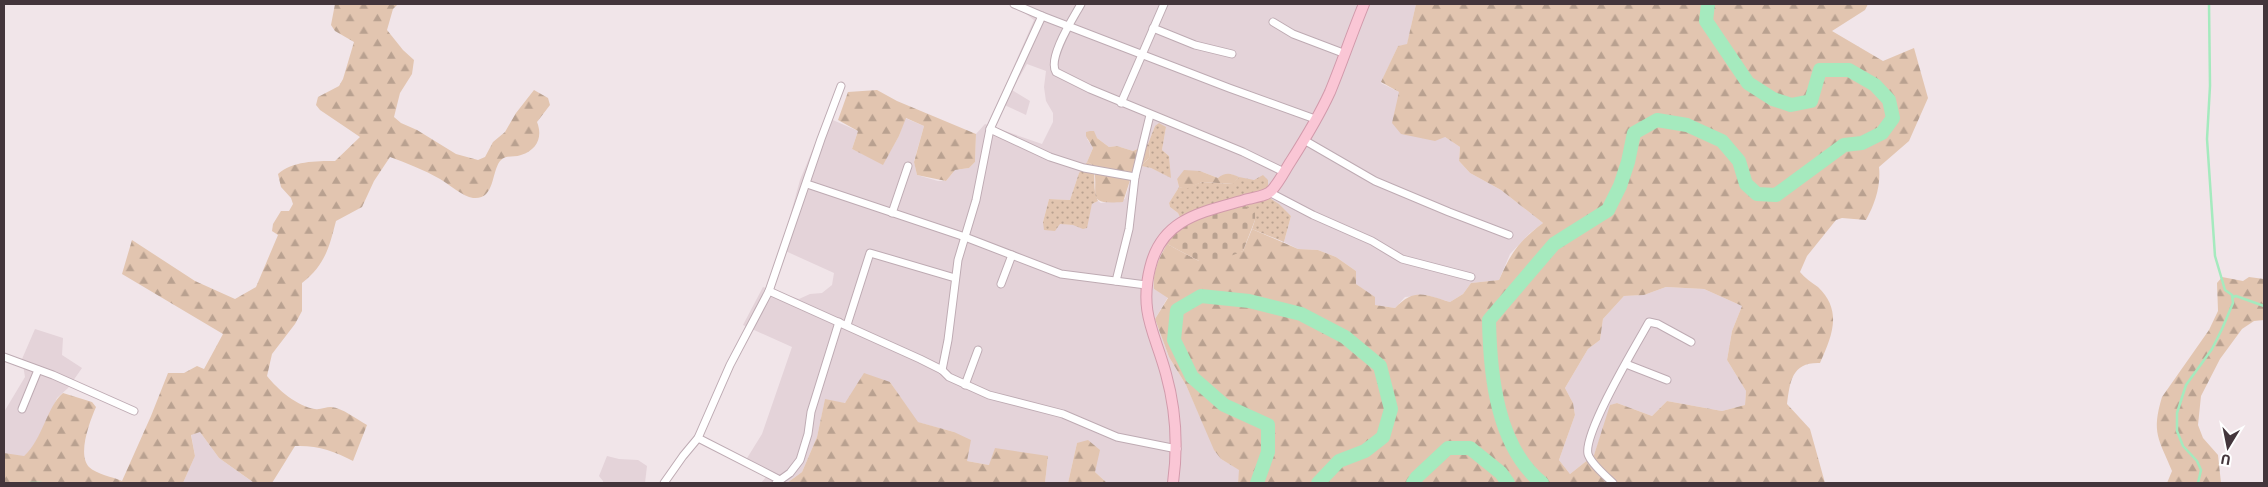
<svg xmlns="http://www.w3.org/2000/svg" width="2268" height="487" font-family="'Exo 2',sans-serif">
	<defs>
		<pattern id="grass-dots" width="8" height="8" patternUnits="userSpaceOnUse" patternTransform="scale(1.25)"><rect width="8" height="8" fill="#e2c5b0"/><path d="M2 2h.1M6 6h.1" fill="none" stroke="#b9a190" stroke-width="1.8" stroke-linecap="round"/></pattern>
		<pattern id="forest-firs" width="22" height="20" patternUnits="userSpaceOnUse" patternTransform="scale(1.25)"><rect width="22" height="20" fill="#e2c5b0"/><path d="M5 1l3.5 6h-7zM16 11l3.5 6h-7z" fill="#b9a190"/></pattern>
		<pattern id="cemetery-stones" width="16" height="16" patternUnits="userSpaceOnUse" patternTransform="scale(1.25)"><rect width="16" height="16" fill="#e2c5b0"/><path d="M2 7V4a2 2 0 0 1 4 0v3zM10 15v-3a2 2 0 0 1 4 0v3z" fill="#b9a190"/></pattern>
	</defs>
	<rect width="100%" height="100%" fill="#f1e5e9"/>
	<g fill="#e4d3d9" fill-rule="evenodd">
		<path d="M1018,4H1416L1407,45L1398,46L1381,83L1399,92L1445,137L1460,147L1459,161L1470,173L1501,190L1543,223L1530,233L1510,254L1499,280L1471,283L1463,294L1450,302L1426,295L1405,297L1395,308L1375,305L1374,297L1356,284V271L1336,257L1318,250L1298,249L1284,242L1291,216L1268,197L1254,180H1245L1231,174L1218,178L1200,171L1177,179L1179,187L1169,203L1170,207L1178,213L1184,226L1174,234L1162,253L1156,269L1153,279L1154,289L1168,297L1155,319L1169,357L1186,385L1215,450L1221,459L1240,470L1238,483H1107L1095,472L1077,443L1068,483H1045L1048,456L989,465L967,461L954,432L917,422L890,382L844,403L825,400L817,437L802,472L787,483H761L766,477L744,463L762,434L792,347L743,325L763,287L799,299L810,294L822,293L832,285L834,273L781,249L800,180L826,117L858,131L852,149L883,164L899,136L905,118L924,126L914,161L917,175L938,181H946L955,170L969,168L975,162L976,134L985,124L1042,144L1053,122V113L1046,101L1044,87L1046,71L1027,64L1012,90L1030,101L1026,115L998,102L1034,20L1017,7ZM1155,126L1166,127L1162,150L1169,156L1170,177L1151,168L1141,166L1134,168L1125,199L1101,203L1098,201L1092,204L1089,216L1073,225L1043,222L1049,199L1070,200L1079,173L1087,162L1093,148L1087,139L1097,138L1109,147L1117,146L1133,151L1148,144Z"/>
		<polygon points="1666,287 1704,289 1742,306 1732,331 1727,360 1746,391 1745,405 1722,411 1667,401 1652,416 1617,403 1611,405 1594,455 1570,474 1559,460 1575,415 1573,403 1565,388 1588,349 1600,340 1603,319 1624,296 1644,295"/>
		<polygon points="35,329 63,338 62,355 82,368 68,388 57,398 46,425 30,451 24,456 17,457 4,453 4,412 25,377 22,359"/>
		<polygon points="200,432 219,458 254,483 183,483 195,456 191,434"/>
		<polygon points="607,456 619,459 638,460 647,466 645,483 603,483 603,481 599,476"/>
	</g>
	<g fill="url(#grass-dots)">
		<polygon points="1159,123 1166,127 1162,150 1169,156 1171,178 1151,168 1141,166 1149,158 1150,147 1148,144 1155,126"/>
		<path d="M1087,162L1093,165C1096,177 1092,190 1098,201L1092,204L1087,228L1083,229L1073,225L1060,224L1055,231L1044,230L1043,222L1049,199L1070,200L1079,173Z"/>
		<polygon points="1263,175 1268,180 1268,197 1279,204 1291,216 1284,242 1252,229 1255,220 1184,226 1178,213 1170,207 1169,203 1179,187 1186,188 1202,182 1232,184 1239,177 1254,180"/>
	</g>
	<g fill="url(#forest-firs)" fill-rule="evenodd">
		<path d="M335,4H398L393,9L387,30L403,50L414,60L412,74L400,93L394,117L401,123L417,130L456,154L478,160L485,157L493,142L505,132L516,113L534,90L548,98L550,105L537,122C543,137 537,150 521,155C513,158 506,154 500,161C491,173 495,200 473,198C463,197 449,184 440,179C424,170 407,163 390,157L374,181L362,207L336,221C329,248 325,265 302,283V311L295,324L272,354L267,376C277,389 298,407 315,409C320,410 326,407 331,407C343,408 356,419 367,425L353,461C334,451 317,445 295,446L272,483H254L250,480L219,458L200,432L191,435L195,456L183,483H4V453L24,456C43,439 47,406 63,393L92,402L96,407C90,421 77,454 89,467C96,474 113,477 122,481L151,416L168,373H184L197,366L204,369L223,334L122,274L132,240L195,281L235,299L256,287L278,235L272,231L273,224L281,211H289L293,204L291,198L281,187L278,174C292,161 316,161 335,161L360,137L320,110L316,105L318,97L339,86L343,79L354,42L335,31L331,25Z"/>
		<path d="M1416,4H1868L1865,10L1832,31L1883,61L1914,48L1928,98L1909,141L1879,167C1881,186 1875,204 1866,220L1842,218L1836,220L1807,256L1800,272C1805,278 1811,282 1818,287C1843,311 1832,336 1820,363C1792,362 1790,381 1787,404L1810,429L1825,483H1238L1239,470L1221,459L1214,450L1186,385L1169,357L1155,319L1168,298L1154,289C1152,273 1159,258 1167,244L1199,261L1243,251L1252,229L1298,249L1318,250L1336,257L1356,271V284L1375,297V305L1395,308C1415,287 1426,295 1450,302L1463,294L1471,283L1499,280C1511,253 1518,242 1543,223L1501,190L1470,173L1459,161L1460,147L1445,137L1435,141L1401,134L1392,123L1399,92L1381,82L1398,46L1407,44ZM1666,287L1704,289L1742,306L1732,331L1727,360L1746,391L1745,405L1722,411L1667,401L1652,416L1617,403L1610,405L1594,455L1570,474L1559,460L1575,415L1573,403L1565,388L1588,349L1600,340L1603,319L1624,296L1644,295Z"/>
		<polygon points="877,90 897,101 976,134 975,162 969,168 955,170 946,181 917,175 914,162 924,126 906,118 899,136 883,165 852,149 858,131 838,120 848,92"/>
		<path d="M1090,131H1094L1097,138L1109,147L1117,146L1133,151L1148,144L1150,147L1149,158L1141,166L1134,168L1123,202C1082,205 1101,194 1093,165L1087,162L1093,148L1086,136V132Z"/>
		<path d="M1184,170L1200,171L1218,178C1225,172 1231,173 1239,177L1233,184L1202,182L1186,189L1179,187L1177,179Z"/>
		<path d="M2222,277L2243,281L2249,277L2264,279V320L2254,321L2242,329L2220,359L2201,396L2198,425L2203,438L2218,455L2221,483H2167L2172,471C2159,439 2151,433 2162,397L2209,330L2218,311L2217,283Z"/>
		<polygon points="864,373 890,382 918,422 954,432 971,440 967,461 989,465 995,448 1048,456 1045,483 787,483 802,472 817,437 825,399 845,403"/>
		<polygon points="1088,440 1100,450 1095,472 1107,483 1068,483 1077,443"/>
	</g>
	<path fill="url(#cemetery-stones)" d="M1236,205L1245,206L1255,212V220L1243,251L1216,262L1199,261L1167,244C1183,220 1210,213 1236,205Z"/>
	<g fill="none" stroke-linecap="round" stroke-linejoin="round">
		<g stroke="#a5eabe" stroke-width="2.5">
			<polyline points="2233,297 2236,296 2264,306"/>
			<polyline points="29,483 41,483"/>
			<polyline points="2198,483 2201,470 2197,461 2183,446 2177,431 2177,413 2186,385 2212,349 2222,329 2233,303 2232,295 2225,290 2215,256 2207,139 2210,86 2209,4"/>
		</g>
		<g stroke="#a5eabe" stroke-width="14">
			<polyline points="1257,483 1268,452 1268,425 1224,405 1192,377 1174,340 1177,310 1201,296 1249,301 1301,314 1345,337 1380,366 1391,409 1383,437 1365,451 1339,461 1318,483"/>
			<polyline points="1413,483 1417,477 1448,448 1470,448 1501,473 1508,483"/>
			<path d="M1542,483C1497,447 1490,375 1489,320L1554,244L1608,210L1620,186L1628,162L1634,133L1657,120L1687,125L1722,141L1739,161L1746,184L1757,194L1776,195L1844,145L1862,143L1882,133L1893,118L1889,100L1875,85L1849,70H1820L1811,101L1791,105L1773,99L1748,83L1706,21L1708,4"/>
		</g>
		<defs>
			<g id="minor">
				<polyline points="1014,4 1042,16"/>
				<path d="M1081,4C1074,17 1047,58 1056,72L1090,89L1243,152L1284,172"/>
				<polyline points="1273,22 1293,34 1343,53"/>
				<polyline points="1153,28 1195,45 1232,54"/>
				<polyline points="1121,103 1164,4"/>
				<polyline points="990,129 1050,157 1084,168 1135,177 1129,229 1116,281"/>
				<polyline points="1304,140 1375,181 1449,212 1509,235"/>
				<polyline points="1135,177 1150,115"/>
				<polyline points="807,184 965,237 1061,274 1146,285"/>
				<polyline points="1269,192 1313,215 1372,241 1402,259 1471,277"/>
				<polyline points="892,213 908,166"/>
				<polyline points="1001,284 1012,255"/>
				<polyline points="769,291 920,359 942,370 949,377 989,395 1063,414 1117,437 1177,449"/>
				<polyline points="847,325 870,253 955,278"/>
				<polyline points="4,357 53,375 134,411"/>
				<polyline points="1626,364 1667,380"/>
				<polyline points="942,370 948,340 958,260 976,200 990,129 1042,16 1229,88 1315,119"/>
				<polyline points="965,385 978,350"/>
				<polyline points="22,409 38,370"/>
				<polyline points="698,438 780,480"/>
				<polyline points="664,483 683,456 698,438 730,365 769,291 821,139 841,86"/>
				<polyline points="776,483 790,473 800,460 808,434 811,412 839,322"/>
				<path d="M1613,483C1606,476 1591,464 1588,454C1583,433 1636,345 1649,322L1658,324L1691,342"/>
			</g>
			<path id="secondary" d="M1173,483C1178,447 1176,410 1166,374C1155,333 1139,313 1150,268C1162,217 1204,212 1248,199C1256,197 1267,196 1272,190C1280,181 1285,170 1291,161C1305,139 1319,116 1330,92C1342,63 1352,33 1364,4"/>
		</defs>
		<use href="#minor" stroke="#beabb3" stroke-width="9"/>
		<use href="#secondary" stroke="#d19aab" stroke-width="12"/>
		<use href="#minor" stroke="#fff" stroke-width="7"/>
		<use href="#secondary" stroke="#fac6d5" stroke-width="10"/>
	</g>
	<rect width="2268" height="487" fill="none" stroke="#43353b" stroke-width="10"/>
	<g transform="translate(2228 447) rotate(190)" stroke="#ffffff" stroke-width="4" paint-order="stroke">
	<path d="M0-4L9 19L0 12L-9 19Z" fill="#43353b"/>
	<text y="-8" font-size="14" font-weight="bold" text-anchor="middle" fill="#43353b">U</text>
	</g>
</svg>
